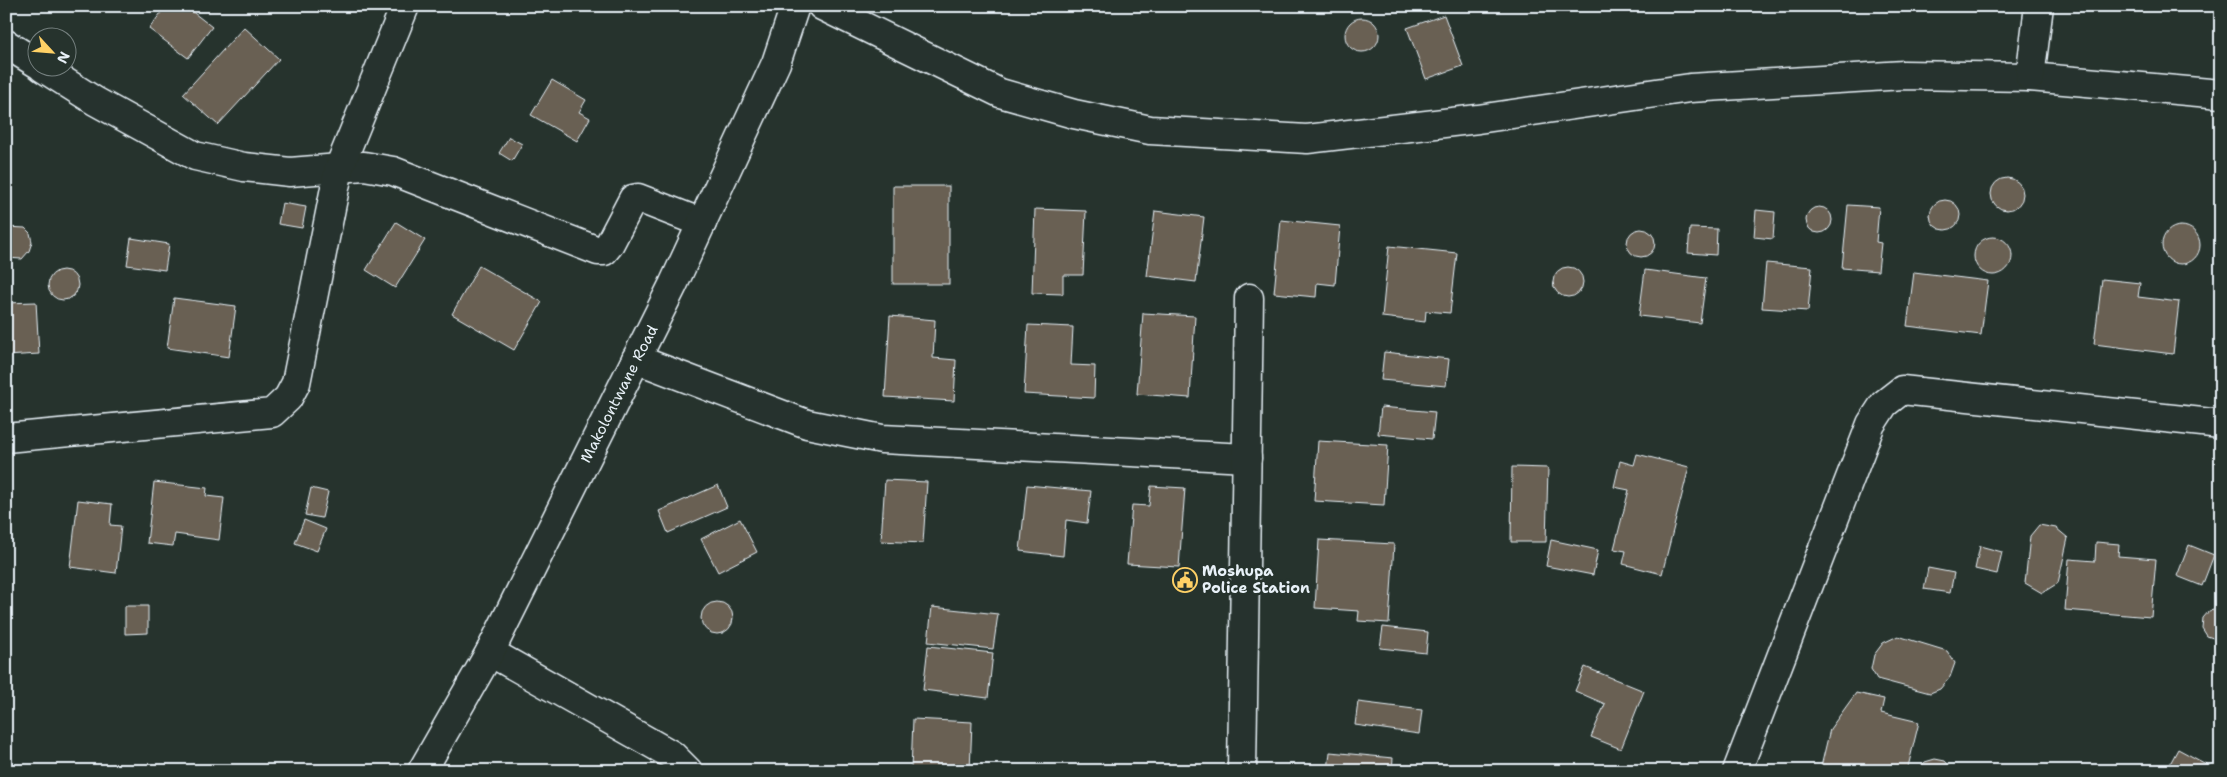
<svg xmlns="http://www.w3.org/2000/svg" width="2227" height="777" font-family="'Shantell Sans',sans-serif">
	<rect width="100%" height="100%" fill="#26332d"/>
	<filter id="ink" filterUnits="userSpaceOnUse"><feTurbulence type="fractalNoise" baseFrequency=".02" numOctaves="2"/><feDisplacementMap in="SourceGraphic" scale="10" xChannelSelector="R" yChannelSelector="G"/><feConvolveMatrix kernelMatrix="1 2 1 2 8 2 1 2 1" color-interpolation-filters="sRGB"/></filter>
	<g filter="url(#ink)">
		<g fill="#696052" stroke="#e8f1f8">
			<polygon points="166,6 185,6 212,27 188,58 149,29"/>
			<polygon points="1444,15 1463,66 1426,79 1407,28"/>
			<circle cx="1362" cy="35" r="17"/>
			<polygon points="244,27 279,59 218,125 183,94"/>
			<polygon points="552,80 586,100 579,112 590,118 577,141 531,115"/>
			<polygon points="509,137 522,144 512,161 499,153"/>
			<circle cx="2007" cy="194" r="16"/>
			<rect x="893" y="186" width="56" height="98"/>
			<circle cx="1945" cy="215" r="15"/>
			<polygon points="282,203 306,207 302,228 278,224"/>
			<polygon points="1848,205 1879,207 1876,242 1881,243 1878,271 1842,268"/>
			<circle cx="1819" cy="220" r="13"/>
			<polygon points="1035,209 1086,211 1083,275 1063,275 1063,294 1032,293"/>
			<polygon points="1756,210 1775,212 1773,239 1754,237"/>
			<polygon points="1155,211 1204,217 1196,282 1147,276"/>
			<polygon points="1281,220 1340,226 1335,285 1317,283 1316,297 1274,293"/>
			<polygon points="396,222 425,240 395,288 366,270"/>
			<circle cx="2181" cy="245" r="19"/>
			<polygon points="6,227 25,228 30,233 32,242 29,251 22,259 6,258"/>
			<polygon points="1690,228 1717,229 1716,255 1688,253"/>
			<circle cx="1641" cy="243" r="14"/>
			<circle cx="1993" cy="256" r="19"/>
			<polygon points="131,238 169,244 165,270 127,265"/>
			<polygon points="1389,246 1457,253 1450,313 1426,311 1425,322 1382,317"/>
			<polygon points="1766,263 1812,267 1808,311 1762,308"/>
			<polygon points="479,266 542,302 514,350 452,314"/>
			<circle cx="1568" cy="282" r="15"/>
			<circle cx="63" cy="285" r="15"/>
			<polygon points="1645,270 1706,278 1700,323 1639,316"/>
			<polygon points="1914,272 1988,281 1981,335 1907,326"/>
			<polygon points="2102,279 2140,283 2138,297 2179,302 2173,354 2094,344"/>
			<polygon points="174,298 236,306 229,357 167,348"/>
			<polygon points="36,302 39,354 6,356 6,303"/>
			<polygon points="1143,313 1195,316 1190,398 1137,394"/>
			<polygon points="890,316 935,320 933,358 956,360 954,401 885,397"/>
			<polygon points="1028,325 1073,327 1071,365 1095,366 1094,398 1024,394"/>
			<polygon points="1384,352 1449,359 1446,386 1381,380"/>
			<polygon points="1381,407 1435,412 1432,439 1378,434"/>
			<polygon points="1318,441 1388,445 1384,505 1314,501"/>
			<polygon points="1637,454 1689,467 1662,574 1623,564 1626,551 1614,549 1629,490 1614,487 1620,461 1634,465"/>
			<polygon points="1512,467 1548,468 1546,542 1511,542"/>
			<polygon points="885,480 927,482 923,543 881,541"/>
			<polygon points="154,482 207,488 206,496 224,498 219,540 175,534 173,546 147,543"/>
			<polygon points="718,485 727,507 668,533 659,511"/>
			<polygon points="1027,485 1091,491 1087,523 1066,520 1063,556 1020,551"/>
			<polygon points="1151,486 1185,488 1179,567 1127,564 1132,505 1149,506"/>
			<polygon points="311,488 328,492 322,518 305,515"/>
			<polygon points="78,500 112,504 110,525 121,526 116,573 70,567"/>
			<polygon points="740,519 757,552 718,572 701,539"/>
			<polygon points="304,520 326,529 317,551 295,543"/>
			<polygon points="2039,525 2056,528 2068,538 2058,583 2042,593 2025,583 2030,536"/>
			<polygon points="1319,540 1394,544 1389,623 1358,621 1359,611 1315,608"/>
			<polygon points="1551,540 1598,550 1593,575 1546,566"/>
			<polygon points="2096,542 2119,544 2118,556 2156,559 2151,617 2065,610 2069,559 2095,561"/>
			<polygon points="2189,545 2214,555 2202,586 2177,576"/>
			<polygon points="1980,546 2002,552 1997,574 1975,569"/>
			<polygon points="1928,568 1954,573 1950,593 1924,589"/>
			<circle cx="717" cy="618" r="16"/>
			<polygon points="125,606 148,606 148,633 125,634"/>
			<polygon points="932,607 998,614 993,649 928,642"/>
			<polygon points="2219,609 2221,610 2221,638 2216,639 2207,636 2202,628 2203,618 2209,611"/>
			<polygon points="1383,627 1428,632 1426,653 1380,648"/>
			<polygon points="1898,636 1947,651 1955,663 1950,677 1940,689 1930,693 1877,679 1871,669 1874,655 1883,643"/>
			<polygon points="928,646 993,653 988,698 923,690"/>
			<polygon points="1585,667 1644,691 1621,749 1591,737 1605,704 1575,691"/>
			<polygon points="1856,693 1884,699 1881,713 1919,722 1907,771 1820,771 1830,729"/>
			<polygon points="1358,702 1422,710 1419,734 1355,725"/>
			<polygon points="913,719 972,722 970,771 911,771"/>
			<polygon points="2178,749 2219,771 2166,771"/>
			<polygon points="1330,752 1393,758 1392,771 1328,771"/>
			<polygon points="1935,759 1945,761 1954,771 1917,771 1925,762"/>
		</g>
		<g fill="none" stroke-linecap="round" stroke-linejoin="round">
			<defs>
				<g id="minor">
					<polyline points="822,6 1000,93 1074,114 1150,130 1307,139 1478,119 1690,88 1904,75 2030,77 2221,94"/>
					<polyline points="6,44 38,64"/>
					<polyline points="43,68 95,101 195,156 244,167 290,172 364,166 393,171 598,251 604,251 609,245 633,199 638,198 702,223"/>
					<polyline points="2030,77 2039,6"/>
					<polyline points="636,359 807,424 882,439 1247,458"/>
					<polyline points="6,438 272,413 288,398 296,383 339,168 405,6"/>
					<polyline points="490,652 672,755 688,771"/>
					<polyline points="1242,771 1249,298"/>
					<polyline points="1737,771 1871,424 1884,404 1902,390 2221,424"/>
				</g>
				<polyline id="major" points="422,771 490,652 673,285 776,63 795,6"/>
			</defs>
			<use href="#minor" stroke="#e8f1f8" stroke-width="31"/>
			<use href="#major" stroke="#e8f1f8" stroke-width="31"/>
			<use href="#minor" stroke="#26332d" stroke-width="28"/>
			<use href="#major" stroke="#26332d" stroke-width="28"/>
		</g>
	</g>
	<defs>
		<symbol id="civic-ring" viewBox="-11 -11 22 22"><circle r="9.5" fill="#26332d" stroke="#ffd166" stroke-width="1.5"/><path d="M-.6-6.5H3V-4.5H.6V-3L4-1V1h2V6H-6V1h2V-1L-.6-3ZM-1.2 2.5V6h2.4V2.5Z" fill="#ffd166"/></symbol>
	</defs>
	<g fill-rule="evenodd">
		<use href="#civic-ring" x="1171" y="566" width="28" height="28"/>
	</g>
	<g text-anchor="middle" stroke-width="5" stroke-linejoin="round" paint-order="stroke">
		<g font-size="15" fill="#e8f1f8" stroke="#26332d">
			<text transform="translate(619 394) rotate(-63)" y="5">Makolontwane Road</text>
		</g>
		<g font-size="15" font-weight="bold" fill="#e8f1f8" stroke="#26332d" text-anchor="start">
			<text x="1202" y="576">Moshupa<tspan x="1202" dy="17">Police Station</tspan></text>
		</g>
	</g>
	<rect width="2227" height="777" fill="none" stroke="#26332d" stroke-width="25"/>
	<rect x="12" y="12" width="2202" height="752" fill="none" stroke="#e8f1f8" stroke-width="2" filter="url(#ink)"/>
	<g transform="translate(52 52) rotate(116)"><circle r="24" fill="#26332d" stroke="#747f7e"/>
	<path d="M0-4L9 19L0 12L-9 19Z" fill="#ffd166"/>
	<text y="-8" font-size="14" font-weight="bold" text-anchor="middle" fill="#e8f1f8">N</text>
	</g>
</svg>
